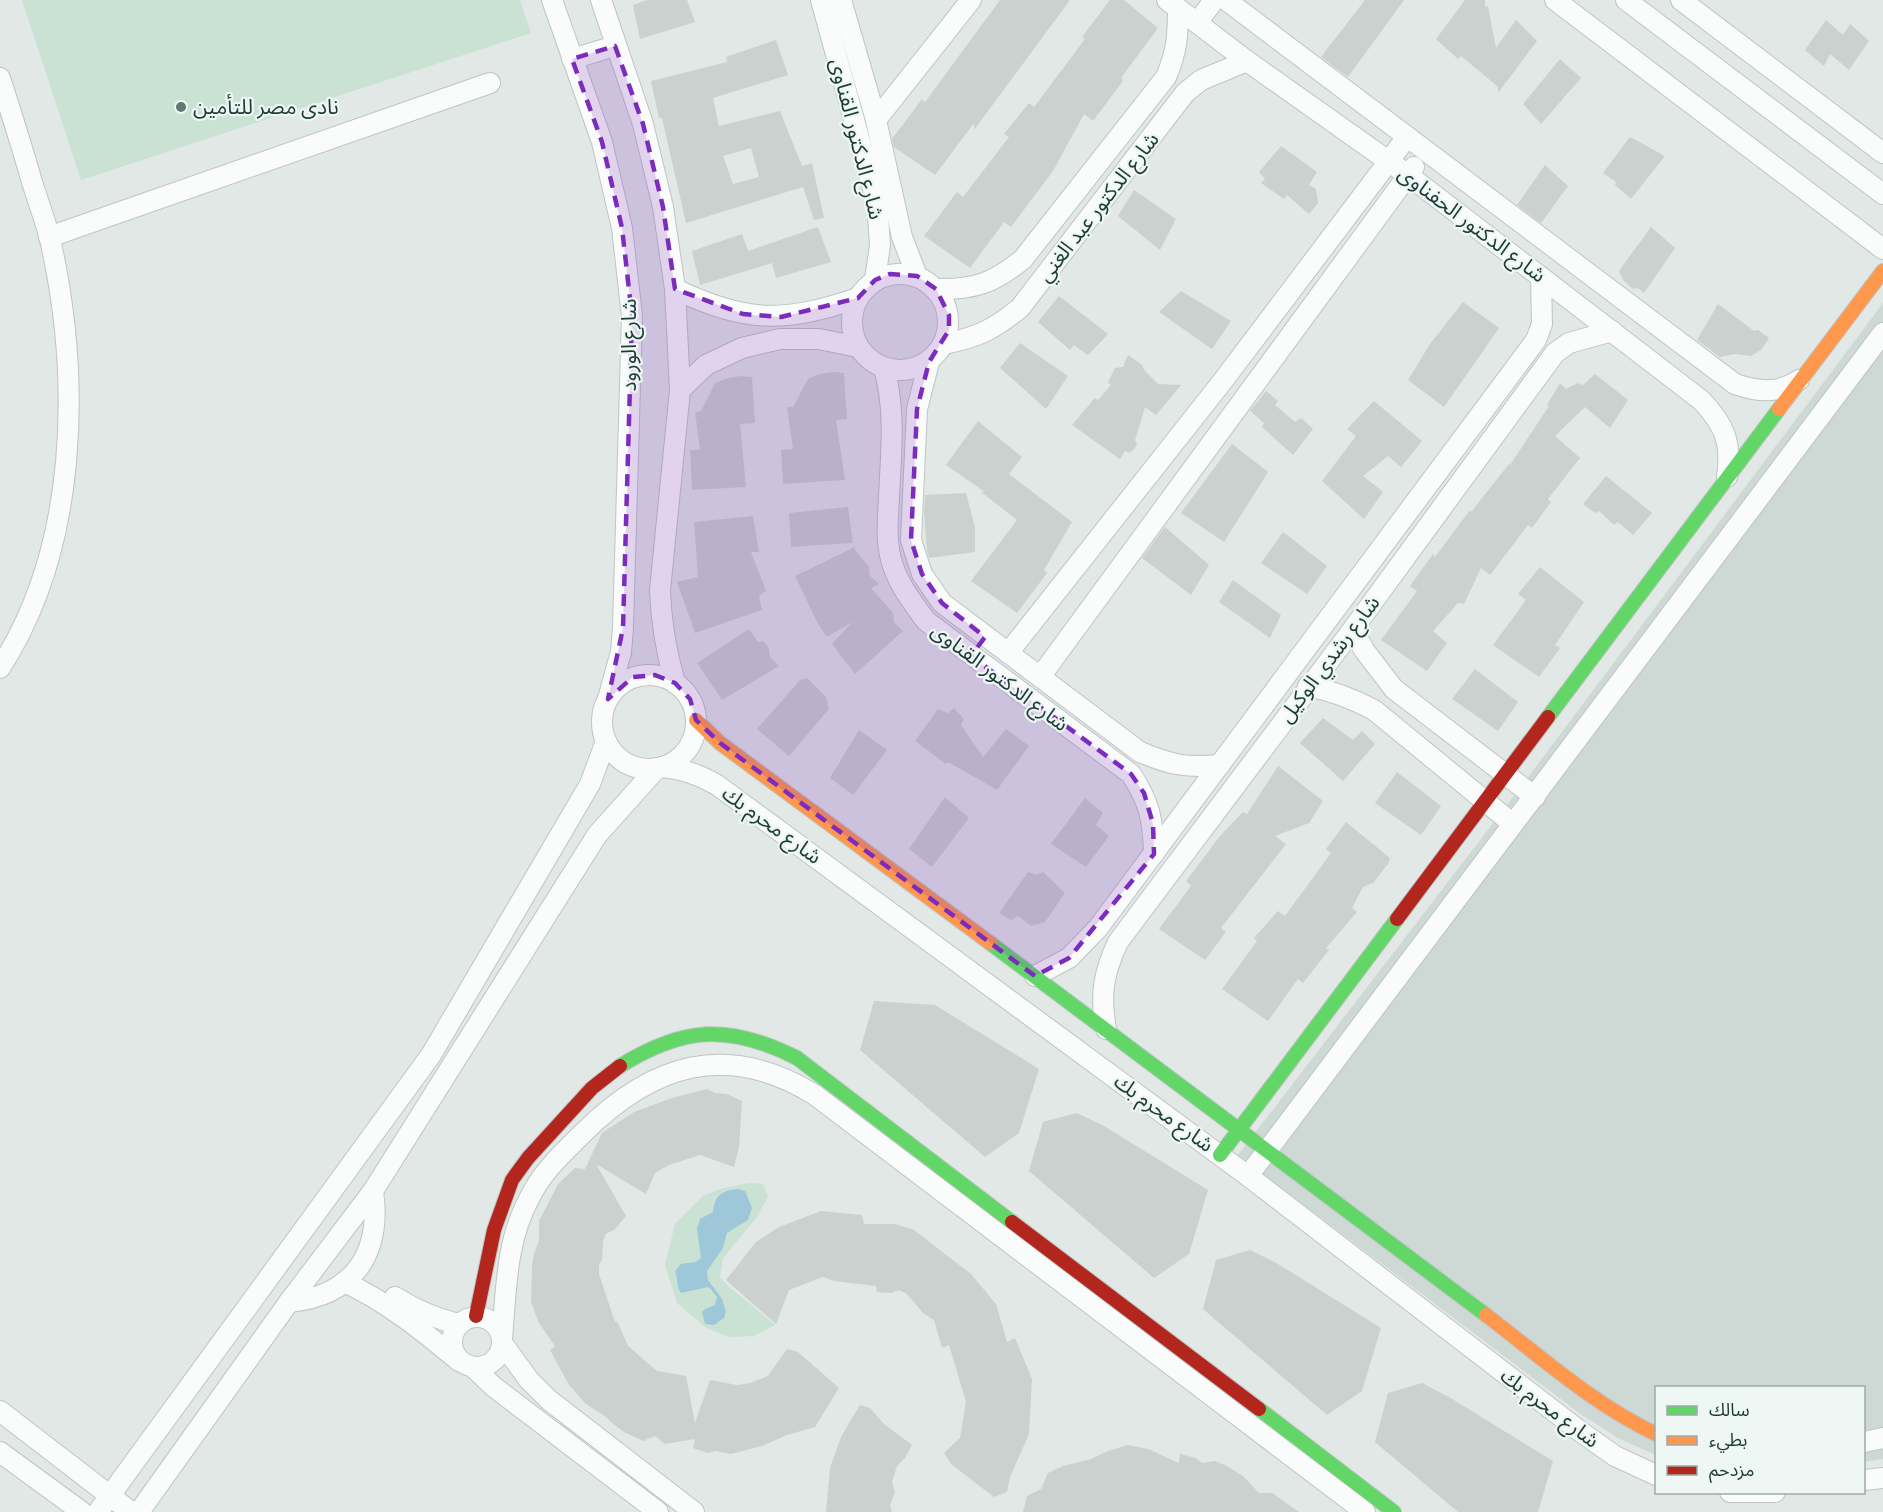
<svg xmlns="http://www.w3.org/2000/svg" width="1883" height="1512" font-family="'PT Sans Narrow','Noto Sans Arabic',sans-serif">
	<rect width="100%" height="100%" fill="#e1e8e6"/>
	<polygon fill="#ced9d6" points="1883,303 1883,1459 1864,1462 1864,1388 1656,1388 1656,1455 1618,1438 1582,1415 1238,1155 1514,796"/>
	<g fill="#c9e2d4">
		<polygon points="22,0 520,0 531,33 81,180"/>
		<polygon points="749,1183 763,1184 768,1197 757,1217 723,1258 720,1277 727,1285 775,1325 754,1336 728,1337 705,1327 677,1303 665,1265 675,1224 703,1196 720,1189"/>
	</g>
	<path fill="#9ec8d9" d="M738,1189L745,1191L752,1208L748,1220L727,1233L723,1248L707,1271L708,1280L722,1299L726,1312L724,1318L714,1325L705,1324L702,1312L705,1309L715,1305L717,1297L711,1289L708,1287L681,1293C676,1286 678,1278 675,1271L681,1264L696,1262L701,1258L697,1229L700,1219L713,1212C715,1195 721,1191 738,1189Z"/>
	<g fill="#cbd1cf" fill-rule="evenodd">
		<polygon points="647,0 687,0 695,22 640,39 633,5"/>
		<polygon points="1000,0 1070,0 974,130 974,123 935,175 894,147 892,139 922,99 925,102"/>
		<polygon points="1110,0 1124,0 1158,28 1121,78 1123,81 1093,121 1084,114 1053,171 1011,227 1004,222 970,268 924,236 957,192 963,197 1009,137 1004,134 1029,103 1034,107 1085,39 1082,37"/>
		<polygon points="1365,0 1404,0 1348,77 1321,57"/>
		<polygon points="1465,0 1485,0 1485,6 1488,7 1496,48 1516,20 1537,41 1498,93 1498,87 1461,56 1458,59 1436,39"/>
		<polygon points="1826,20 1843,35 1850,24 1869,41 1849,70 1830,54 1824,66 1805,50"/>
		<path d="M776,40L788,75L713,98L719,126L780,111L802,166L812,163L824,218L814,220L803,187L686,223L662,118H659L651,81L727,62L726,57ZM751,148L759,177L733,184L723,156Z"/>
		<polygon points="1560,59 1581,78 1541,124 1523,104"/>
		<polygon points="1630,137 1665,156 1631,199 1615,185 1616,182 1603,173"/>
		<polygon points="1281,146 1317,172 1309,185 1316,189 1318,203 1309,214 1287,195 1284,199 1261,183 1265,179 1259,172"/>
		<polygon points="1545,165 1568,186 1541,223 1517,205"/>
		<polygon points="1134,190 1176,219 1160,250 1118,216"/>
		<polygon points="818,227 831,262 776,278 772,263 700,285 692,251 742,234 748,251"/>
		<polygon points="1651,227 1675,248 1644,293 1638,288 1633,289 1623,280 1619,271"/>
		<polygon points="1181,291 1231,321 1212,349 1159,312"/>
		<polygon points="1059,296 1108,334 1088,355 1074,345 1070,350 1038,322"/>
		<polygon points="1463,302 1499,328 1444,407 1408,380 1430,344"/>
		<polygon points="1718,304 1754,331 1758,330 1769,338 1761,350 1751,356 1734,354 1720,357 1697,340"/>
		<polygon points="1020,343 1068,376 1046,409 1000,368"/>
		<polygon points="1128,355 1142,365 1144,370 1158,384 1181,385 1156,415 1145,407 1135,440 1137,445 1130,453 1125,451 1120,459 1072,425 1095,398 1098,400 1100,398 1111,385 1108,382 1115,368 1123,367"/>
		<polygon points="833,372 844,373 847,419 836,420 845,480 783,484 781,450 793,449 787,407 793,407 808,379 820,374"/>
		<polygon points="1595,374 1628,400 1610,428 1585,407 1555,436 1580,458 1548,499 1551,502 1532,528 1528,525 1490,575 1481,568 1464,604 1458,603 1433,631 1447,643 1427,671 1381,640 1417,591 1410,586 1433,554 1435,557 1470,510 1471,512 1509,464 1510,465 1549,406 1547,405 1560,383 1566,389 1578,383 1583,385"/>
		<polygon points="741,376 752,377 755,423 740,424 746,487 692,490 690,450 700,450 695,412 701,411 715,383 728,378"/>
		<polygon points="1266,391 1278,401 1275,405 1295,422 1301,418 1313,429 1293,455 1262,427 1264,423 1250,411"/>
		<polygon points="1374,401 1422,441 1401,467 1388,456 1363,476 1383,492 1364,519 1322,481 1356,436 1347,429"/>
		<polygon points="978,421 1022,457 1009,474 1072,522 1044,570 1047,573 1017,613 971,581 1017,520 981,492 985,492 946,465"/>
		<polygon points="1232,444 1268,472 1224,542 1181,513"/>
		<polygon points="1606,476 1652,513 1633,535 1618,522 1614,525 1599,511 1595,513 1583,504"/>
		<polygon points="966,493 975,527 975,552 929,558 927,550 924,512 925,495"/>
		<polygon points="848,507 853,543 791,547 789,513"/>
		<polygon points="753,516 759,552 751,552 766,591 759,596 762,610 695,633 677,582 698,577 694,522"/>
		<polygon points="1165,527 1209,565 1191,595 1142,558"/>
		<polygon points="1283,532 1327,566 1307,594 1261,563"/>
		<polygon points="855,547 855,550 869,567 870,576 879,584 871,588 893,613 894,622 903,631 855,674 832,644 852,622 827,637 818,624 795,576"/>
		<polygon points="1540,567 1584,602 1555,645 1560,648 1539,677 1493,645 1526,600 1518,594"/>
		<polygon points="1233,580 1281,615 1270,638 1219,602"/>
		<polygon points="749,629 758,642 763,641 769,648 770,657 779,666 722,700 697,663"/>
		<polygon points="1475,669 1518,702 1498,731 1452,699"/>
		<polygon points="807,678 826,697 829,709 789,756 757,729 800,680"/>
		<polygon points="954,708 964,719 961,725 983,757 1006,729 1029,746 997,790 948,762 946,764 915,741 938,709 948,713"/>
		<polygon points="1323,718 1353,740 1362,731 1375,744 1343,781 1300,743"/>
		<polygon points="859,730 887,750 853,795 830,778"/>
		<polygon points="1278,766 1323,801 1309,823 1275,836 1286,844 1221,928 1226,932 1205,960 1159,929 1191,886 1186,881 1220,836 1243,812 1247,814"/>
		<polygon points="1397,772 1441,806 1421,835 1375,803"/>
		<polygon points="945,797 969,818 932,867 909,849"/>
		<polygon points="1085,798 1103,813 1096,825 1109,836 1086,867 1051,844"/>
		<polygon points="1346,822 1390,858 1388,864 1373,883 1363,887 1352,908 1357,912 1326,948 1329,950 1303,983 1298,979 1268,1021 1222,989 1257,941 1254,938 1278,911 1285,916 1331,853 1326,849"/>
		<polygon points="1028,872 1037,875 1043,872 1065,893 1045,922 1031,926 1018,916 1011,920 999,913"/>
		<polygon points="874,1001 935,1005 1039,1069 1019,1133 985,1157 860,1050"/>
		<polygon points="707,1089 715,1093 727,1094 742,1101 739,1147 734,1167 700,1155 669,1165 655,1173 646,1194 596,1164 626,1216 615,1229 606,1234 603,1241 602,1259 599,1265 599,1274 615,1322 617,1321 628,1346 657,1371 686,1376 695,1423 710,1380 737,1385 750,1383 768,1376 787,1349 798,1352 839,1388 815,1427 787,1435 762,1446 731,1454 715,1451 708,1453 693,1448 695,1439 665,1444 655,1436 643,1441 624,1432 611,1422 605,1416 586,1404 569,1385 550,1350 555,1346 539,1323 531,1302 532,1265 534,1254 539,1240 539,1221 558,1184 575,1168 585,1169 602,1133 634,1112 672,1098"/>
		<polygon points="1077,1113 1104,1126 1208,1190 1189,1254 1154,1278 1029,1171 1043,1122"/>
		<polygon points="821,1211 862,1215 864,1224 895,1224 914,1230 971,1274 996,1304 1007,1342 1015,1338 1032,1379 1029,1434 1010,1477 1007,1492 994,1497 951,1464 944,1453 960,1438 966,1402 949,1345 942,1348 934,1320 923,1313 907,1294 899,1290 891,1293 877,1292 876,1286 834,1281 823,1277 789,1290 776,1324 726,1280 756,1242 779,1227"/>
		<polygon points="1250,1250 1278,1264 1381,1328 1362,1391 1327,1415 1203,1309 1216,1260"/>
		<polygon points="1422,1383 1449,1397 1553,1461 1538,1512 1458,1512 1375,1442 1388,1393"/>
		<polygon points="860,1405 870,1408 884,1424 912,1445 905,1458 897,1466 892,1482 895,1492 890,1505 892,1512 826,1512 830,1468 841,1437"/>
		<polygon points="1128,1445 1148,1449 1179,1463 1180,1454 1196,1458 1202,1463 1215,1461 1225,1465 1243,1476 1259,1493 1272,1493 1299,1512 1023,1512 1027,1496 1041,1489 1048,1473 1063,1466 1091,1459 1108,1451"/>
	</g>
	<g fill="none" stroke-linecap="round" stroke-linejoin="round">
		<defs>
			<g id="street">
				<polyline points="552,0 602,142 622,228 632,316 623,628 621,652 608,699"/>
				<path d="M601,0L643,124L663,207L675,289L680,390L660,590C661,622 666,651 675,683"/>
				<polyline points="821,0 877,203 880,245 875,280"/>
				<polyline points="841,0 876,120 902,237 917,276"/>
				<path d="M1167,0L1247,61L1408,175L1701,400C1725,425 1732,443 1727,477"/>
				<path d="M1226,0L1735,384C1758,392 1778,394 1799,380"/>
				<polyline points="1555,0 1883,249"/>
				<polyline points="1626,0 1883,194"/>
				<polyline points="1681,0 1883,153"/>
				<polyline points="1197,23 1214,0"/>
				<polyline points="572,59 615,46"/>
				<path d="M0,78C11,112 22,147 32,182C38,201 45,220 50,239C81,377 79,546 0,668"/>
				<polyline points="876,120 971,0"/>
				<polyline points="49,237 490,83"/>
				<circle cx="900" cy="322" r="48"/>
				<path d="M675,289C746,323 784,323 858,298"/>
				<path d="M936,289C974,290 994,283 1023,259L1166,77C1177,52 1178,35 1178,9"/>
				<path d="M944,344C978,337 993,330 1020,308L1185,93L1201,80L1247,61"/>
				<path d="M929,362L917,409L911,540L922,574L942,603L1140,752C1171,765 1186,768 1220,765"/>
				<path d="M884,368C896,411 891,452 889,497C888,520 885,543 893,566C900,587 913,603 926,621L1131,774C1150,803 1153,820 1154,854"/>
				<polyline points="680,390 706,365 742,348 780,339 819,339 858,347"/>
				<polyline points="1353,629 1364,650 1394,689 1535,797"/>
				<polyline points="1008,653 1222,382 1407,137"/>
				<circle cx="649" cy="722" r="47"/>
				<polyline points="1040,677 1414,167"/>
				<path d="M1308,686C1332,691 1352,698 1374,710L1513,824"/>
				<path d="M663,767C683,769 699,774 717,785L1248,1176L1581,1432L1615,1456L1656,1475"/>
				<polyline points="1035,976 1069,958 1098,928 1536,340 1542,324 1541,277"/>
				<path d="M1106,1029C1100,995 1103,974 1118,942L1353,629L1555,353L1569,343L1612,331"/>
				<polyline points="1248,1176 1883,333"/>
				<path d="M344,1282C386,1301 424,1332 459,1361"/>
				<path d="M395,1297C415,1310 434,1318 458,1324"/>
				<path d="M289,1302C353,1296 382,1254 373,1191"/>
				<circle cx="477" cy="1342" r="25"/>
				<path d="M502,1339C506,1291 506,1240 530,1197C542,1172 563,1153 582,1134C652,1064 726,1040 815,1095L1365,1512"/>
				<polyline points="502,1343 529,1380 549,1400 694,1512"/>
				<polyline points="473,1367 494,1387 658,1512"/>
				<polyline points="0,1411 131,1512"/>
				<polyline points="1864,1442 1883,1438"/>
				<polyline points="0,1452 82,1512"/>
				<polyline points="1864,1480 1883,1478"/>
				<polyline points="1730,1492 1775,1492"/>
				<polyline points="98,1512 431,1055 590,784 606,741"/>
				<polyline points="139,1512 289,1302 373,1191 597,835 657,768"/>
			</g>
			<g id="fast">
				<polyline points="1548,717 1779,409"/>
				<polyline points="990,943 1486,1315"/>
				<path d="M620,1066C684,1026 730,1024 797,1058L1012,1222"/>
				<polyline points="1220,1155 1397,919"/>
				<polyline points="1259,1409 1394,1512"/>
			</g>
			<g id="slow">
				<polyline points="1779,409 1883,271"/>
				<polyline points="696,720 720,743 990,943"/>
				<path d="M1486,1315C1541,1357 1593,1404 1656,1434"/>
			</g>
			<g id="jam">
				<polyline points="1397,919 1548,717"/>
				<polyline points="1012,1222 1259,1409"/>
				<polyline points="476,1316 494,1230 512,1180 528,1158 592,1088 620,1066"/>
			</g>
		</defs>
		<use href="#street" stroke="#bec5c3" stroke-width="22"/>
		<use href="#fast" stroke="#bdc5c3" stroke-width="16"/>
		<use href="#slow" stroke="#bdc5c3" stroke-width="16"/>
		<use href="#jam" stroke="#bdc5c3" stroke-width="16"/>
		<use href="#street" stroke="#fafcfb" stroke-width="20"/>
		<use href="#fast" stroke="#63d668" stroke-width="14"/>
		<use href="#slow" stroke="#ff974d" stroke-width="14"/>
		<use href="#jam" stroke="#b3261e" stroke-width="14"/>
	</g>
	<path fill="#7b2cbf" fill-opacity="0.2" stroke="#7b2cbf" stroke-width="4.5" stroke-dasharray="12 8" stroke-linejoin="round" d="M615,46L643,124L663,207L675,289L743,314L781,317L858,298L875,280L890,274L917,276L936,289L949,315V330L929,362L917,409L911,540L922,574L942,603L985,637L971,656L1131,774L1144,793L1153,824L1154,854L1069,958L1035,976L720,743L696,720L690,699L675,683L655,675L633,677L608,699L623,628L632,316L622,228L602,142L572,59Z"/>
	<circle fill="#627875" stroke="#eef7f4" stroke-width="2" cx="181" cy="107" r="6"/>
	<g text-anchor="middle" stroke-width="4.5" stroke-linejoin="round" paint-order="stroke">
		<g font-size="21" fill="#1e3b38" stroke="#eef7f4" text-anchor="start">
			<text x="193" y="114">نادى مصر للتأمين</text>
		</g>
		<g font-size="21" fill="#1e3b38" stroke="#eef7f4">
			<text transform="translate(857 139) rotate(76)" y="7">شارع الدكتور القناوى</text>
			<text transform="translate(1098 207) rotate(-52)" y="7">شارع الدكتور عبد الغني</text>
			<text transform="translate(1472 224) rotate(37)" y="7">شارع الدكتور الحفناوى</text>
			<text transform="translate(629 345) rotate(-90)" y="7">شارع الورود</text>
			<text transform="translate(1329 659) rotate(-53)" y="7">شارع رشدي الوكيل</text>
			<text transform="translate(1000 677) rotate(37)" y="7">شارع الدكتور القناوى</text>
			<text transform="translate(772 825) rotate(36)" y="7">شارع محرم بك</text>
			<text transform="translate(1164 1113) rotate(36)" y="7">شارع محرم بك</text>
			<text transform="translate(1550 1408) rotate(37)" y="7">شارع محرم بك</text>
		</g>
	</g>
	<rect x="1655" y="1386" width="210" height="108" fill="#eef7f4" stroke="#9baca9" stroke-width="1.5"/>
	<rect x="1667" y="1406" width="30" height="9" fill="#63d668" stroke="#9baca9" stroke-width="1.5"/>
	<text x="1709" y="1416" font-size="18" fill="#1e3b38">سالك</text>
	<rect x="1667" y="1436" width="30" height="9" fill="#ff974d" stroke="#9baca9" stroke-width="1.5"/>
	<text x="1709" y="1446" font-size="18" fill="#1e3b38">بطيء</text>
	<rect x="1667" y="1466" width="30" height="9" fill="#b3261e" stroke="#9baca9" stroke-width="1.5"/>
	<text x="1709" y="1476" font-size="18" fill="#1e3b38">مزدحم</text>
</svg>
